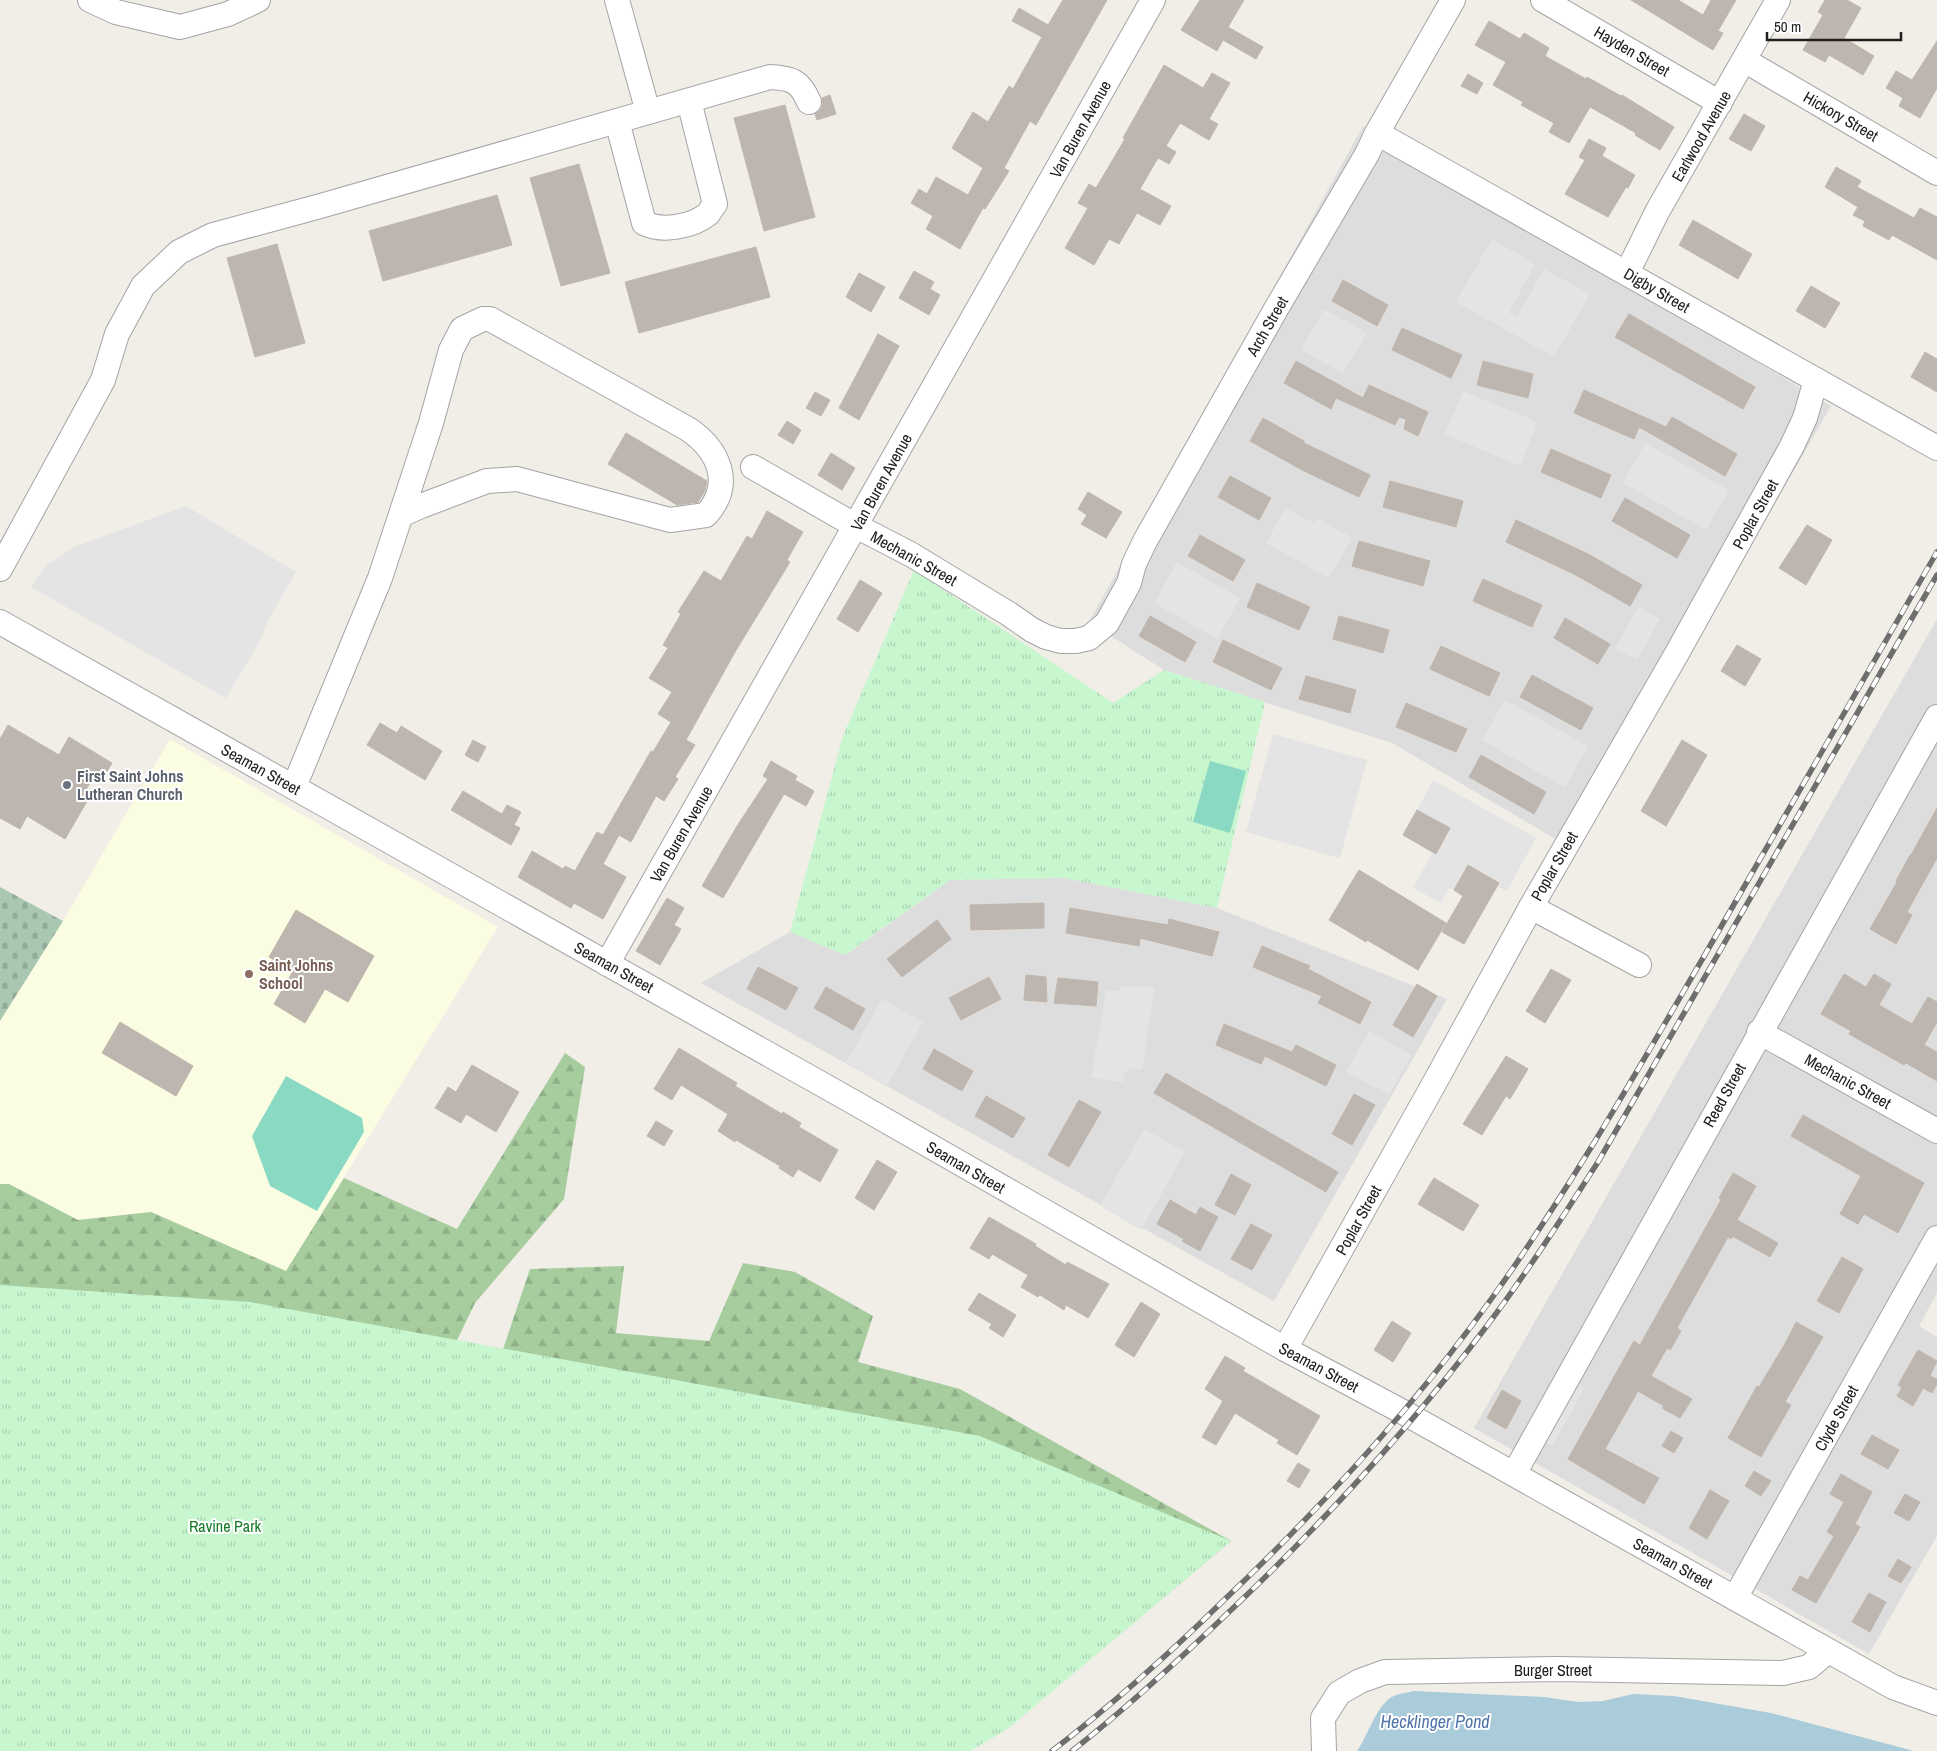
<svg xmlns="http://www.w3.org/2000/svg" width="1937" height="1751" font-family="'Archivo Narrow',sans-serif">
	<defs>
		<pattern id="forest-firs" width="22" height="20" patternUnits="userSpaceOnUse" patternTransform="scale(1.25)"><rect width="22" height="20" fill="#a7cc9e"/><path d="M5 1l3.5 6h-7zM16 11l3.5 6h-7z" fill="#8faf88"/></pattern>
		<pattern id="cemetery-stones" width="16" height="16" patternUnits="userSpaceOnUse" patternTransform="scale(1.25)"><rect width="16" height="16" fill="#a9c7b1"/><path d="M2 7V4a2 2 0 0 1 4 0v3zM10 15v-3a2 2 0 0 1 4 0v3z" fill="#91ab98"/></pattern>
		<pattern id="park-tufts" width="24" height="20" patternUnits="userSpaceOnUse" patternTransform="scale(1.25)"><rect width="24" height="20" fill="#c7f6cf"/><path d="M3 7l-1-3M5 7V3M7 7l1-3M15 17l-1-3M17 17v-4M19 17l1-3" fill="none" stroke="#abd3b1"/></pattern>
	</defs>
	<rect width="100%" height="100%" fill="#f0eee7"/>
	<g fill="#dedddd">
		<polygon points="1363,126 1831,406 1576,851 1392,743 1164,670 1089,622"/>
		<polygon points="1937,619 1937,1293 1919,1326 1937,1337 1937,1536 1869,1654 1474,1428"/>
		<polygon points="1064,878 1217,908 1447,999 1274,1301 701,983 790,932 846,955 950,880"/>
	</g>
	<polygon fill="#fbfde2" points="170,739 498,927 286,1271 151,1212 78,1220 9,1184 0,1184 0,1021 63,921"/>
	<g fill="url(#forest-firs)">
		<polygon points="565,1053 585,1067 564,1199 475,1303 435,1386 0,1305 0,1184 9,1184 78,1220 151,1212 286,1271 344,1178 457,1229"/>
		<polygon points="743,1263 795,1272 873,1316 858,1362 960,1389 1231,1541 1093,1657 481,1415 530,1269 624,1266 616,1333 709,1341"/>
	</g>
	<polygon fill="url(#cemetery-stones)" points="0,887 63,921 0,1021"/>
	<g fill="url(#park-tufts)">
		<polygon points="914,570 1113,703 1164,670 1265,702 1217,908 1064,878 950,880 845,955 790,932 843,736"/>
		<polygon points="0,1285 250,1302 980,1436 1231,1541 1009,1728 970,1751 0,1751"/>
	</g>
	<g fill="#8adac3">
		<polygon points="1210,761 1246,771 1230,833 1193,822"/>
		<polygon points="286,1076 362,1118 364,1132 317,1211 270,1186 252,1136"/>
	</g>
	<g fill="#e4e4e4">
		<polygon points="1492,239 1535,264 1509,313 1517,317 1544,269 1590,294 1554,357 1456,302"/>
		<polygon points="1324,309 1367,333 1343,373 1301,350"/>
		<polygon points="1463,391 1538,422 1520,466 1445,434"/>
		<polygon points="1645,443 1729,490 1706,530 1623,483"/>
		<polygon points="186,506 296,572 267,622 260,641 226,698 31,587 46,566 74,547"/>
		<polygon points="1285,508 1314,523 1317,518 1352,538 1329,578 1266,543"/>
		<polygon points="1177,562 1240,598 1217,639 1154,603"/>
		<polygon points="1638,607 1660,619 1637,660 1615,648"/>
		<polygon points="1505,700 1588,746 1565,788 1482,740"/>
		<polygon points="1273,734 1367,760 1340,858 1246,832"/>
		<polygon points="1433,780 1536,838 1507,891 1497,886 1499,883 1468,865 1454,890 1449,888 1441,903 1413,888 1433,852 1436,853 1450,828 1417,810"/>
		<polygon points="1123,986 1155,987 1142,1070 1132,1068 1128,1070 1125,1073 1123,1082 1091,1078 1106,990 1118,991"/>
		<polygon points="882,999 923,1022 887,1086 846,1063"/>
		<polygon points="1369,1031 1412,1055 1389,1095 1346,1072"/>
		<polygon points="1144,1129 1185,1152 1141,1230 1100,1206"/>
		<polygon points="1571,1380 1585,1388 1552,1446 1538,1438"/>
	</g>
	<path fill="#aacbda" d="M1413,1691L1544,1697L1578,1702L1603,1701L1633,1694L1674,1696L1771,1713L1914,1751H1357C1368,1736 1377,1703 1394,1696C1400,1693 1407,1693 1413,1691Z"/>
	<g fill="#bdb6b0" stroke="#c1b6aa">
		<polygon points="1063,0 1107,0 1036,125 1030,121 1004,168 1009,171 985,209 983,208 960,249 926,229 933,216 911,203 919,189 927,194 936,177 968,195 983,168 952,148 973,112 988,122 1009,86 1013,89 1042,37 1012,21 1019,8 1048,25"/>
		<polygon points="1200,0 1244,0 1228,27 1263,47 1256,59 1223,40 1217,51 1181,30"/>
		<polygon points="1631,0 1678,0 1703,15 1711,0 1736,0 1718,31 1723,33 1713,50"/>
		<polygon points="1825,0 1847,0 1861,8 1844,38 1874,56 1863,75 1829,55 1825,62 1803,50 1823,15 1818,12"/>
		<polygon points="1489,21 1520,39 1524,33 1549,48 1545,56 1586,79 1587,77 1621,96 1622,95 1674,127 1660,150 1635,135 1636,133 1590,107 1569,143 1549,132 1554,123 1521,105 1523,102 1493,85 1506,62 1475,45"/>
		<polygon points="1937,41 1937,88 1920,118 1899,106 1903,98 1886,88 1896,71 1912,80"/>
		<polygon points="1164,65 1203,88 1212,73 1230,83 1209,119 1218,124 1209,140 1180,123 1166,146 1176,152 1169,164 1158,158 1140,189 1171,206 1160,225 1137,213 1119,244 1109,239 1094,265 1065,248 1088,208 1078,203 1089,184 1096,188 1125,139 1123,138"/>
		<polygon points="1468,74 1483,83 1477,94 1461,86"/>
		<polygon points="830,95 836,114 817,120 815,114 821,109 823,104 822,98"/>
		<polygon points="785,105 815,217 764,231 734,118"/>
		<polygon points="1744,114 1765,126 1751,151 1729,139"/>
		<polygon points="1589,139 1606,148 1602,156 1635,175 1628,188 1626,187 1608,217 1565,194 1585,160 1579,157"/>
		<polygon points="579,164 610,273 561,286 530,178"/>
		<polygon points="1836,167 1861,181 1857,187 1914,218 1920,208 1937,217 1937,260 1892,235 1889,240 1863,226 1865,221 1853,215 1858,207 1825,187"/>
		<polygon points="497,195 512,245 383,281 369,231"/>
		<polygon points="1693,220 1752,254 1738,279 1679,245"/>
		<polygon points="277,244 305,343 255,357 227,258"/>
		<polygon points="756,247 770,297 639,333 625,282"/>
		<polygon points="914,271 934,282 930,289 940,295 929,315 899,298"/>
		<polygon points="859,273 885,287 871,312 846,297"/>
		<polygon points="1343,280 1388,305 1377,326 1332,301"/>
		<polygon points="1811,286 1840,303 1825,328 1796,311"/>
		<polygon points="1629,314 1755,387 1743,409 1615,337"/>
		<polygon points="1402,328 1462,355 1451,378 1392,350"/>
		<polygon points="878,334 899,346 859,420 839,408"/>
		<polygon points="1925,352 1937,359 1937,392 1911,377"/>
		<polygon points="1296,361 1363,398 1369,385 1428,412 1418,436 1404,429 1406,419 1399,417 1395,425 1336,398 1331,409 1284,383"/>
		<polygon points="1483,361 1533,374 1528,398 1477,385"/>
		<polygon points="1584,390 1666,427 1672,417 1737,454 1725,476 1639,427 1634,439 1574,413"/>
		<polygon points="815,392 830,400 821,416 806,408"/>
		<polygon points="1263,418 1304,441 1304,443 1370,475 1359,497 1302,470 1250,441"/>
		<polygon points="787,421 801,430 793,444 778,435"/>
		<polygon points="626,433 707,481 705,491 698,502 677,505 608,464"/>
		<polygon points="1551,449 1611,475 1601,498 1541,472"/>
		<polygon points="831,453 855,468 842,490 818,475"/>
		<polygon points="1230,476 1271,498 1259,520 1218,497"/>
		<polygon points="1390,481 1463,501 1456,527 1383,507"/>
		<polygon points="1088,492 1122,512 1106,538 1081,524 1087,515 1078,509"/>
		<polygon points="1625,498 1690,535 1677,558 1612,521"/>
		<polygon points="767,511 803,532 787,560 790,562 735,652 686,740 695,745 675,777 678,779 664,801 656,796 631,842 619,835 603,864 626,877 603,919 574,903 571,908 518,877 532,851 563,869 565,866 575,871 597,832 603,835 651,751 653,752 671,722 658,714 672,692 649,678 668,648 663,645 681,614 678,612 704,571 721,581 747,536 752,539"/>
		<polygon points="1516,520 1590,555 1642,585 1630,606 1576,575 1506,542"/>
		<polygon points="1807,525 1832,540 1806,585 1779,568"/>
		<polygon points="1200,535 1245,560 1233,581 1188,556"/>
		<polygon points="1359,541 1430,561 1423,586 1352,566"/>
		<polygon points="1483,579 1542,605 1532,627 1473,601"/>
		<polygon points="860,580 882,593 858,632 837,619"/>
		<polygon points="1257,583 1310,607 1299,630 1247,607"/>
		<polygon points="1150,616 1196,642 1185,662 1139,636"/>
		<polygon points="1339,616 1389,630 1383,653 1333,639"/>
		<polygon points="1565,618 1610,644 1598,664 1554,638"/>
		<polygon points="1223,640 1282,668 1271,690 1213,662"/>
		<polygon points="1737,645 1761,659 1745,686 1721,671"/>
		<polygon points="1441,646 1500,673 1489,696 1430,669"/>
		<polygon points="1532,675 1593,708 1581,730 1520,697"/>
		<polygon points="1306,676 1356,690 1350,713 1299,699"/>
		<polygon points="1406,703 1467,729 1456,752 1396,727"/>
		<polygon points="380,723 397,733 401,726 442,751 425,780 367,745"/>
		<polygon points="8,725 59,755 69,737 112,763 105,775 98,771 83,794 89,798 65,839 27,816 20,829 0,818 0,739"/>
		<polygon points="473,740 486,747 478,762 465,755"/>
		<polygon points="1682,740 1707,755 1666,826 1641,811"/>
		<polygon points="1481,755 1546,792 1534,814 1469,777"/>
		<polygon points="771,761 797,776 795,780 814,791 806,806 784,794 723,898 702,886 737,826 768,779 763,776"/>
		<polygon points="463,791 502,814 507,805 521,812 514,825 520,828 511,845 451,810"/>
		<polygon points="1937,808 1937,858 1907,912 1912,915 1896,944 1870,929 1897,882 1896,881 1910,855 1911,855"/>
		<polygon points="1417,810 1450,828 1436,854 1403,835"/>
		<polygon points="1468,865 1499,883 1464,944 1442,932 1463,896 1454,890"/>
		<polygon points="1359,870 1446,923 1418,970 1367,940 1366,942 1329,920"/>
		<polygon points="667,898 684,908 674,925 681,929 660,965 636,951"/>
		<polygon points="1044,903 1044,928 971,930 970,905"/>
		<polygon points="1070,908 1168,925 1169,919 1219,932 1212,956 1140,938 1139,946 1066,933"/>
		<polygon points="296,910 374,956 348,1002 325,989 305,1023 274,1004 293,971 269,957"/>
		<polygon points="937,920 951,939 902,977 887,959"/>
		<polygon points="1262,946 1310,966 1308,969 1371,1002 1360,1024 1318,1003 1322,996 1253,967"/>
		<polygon points="758,967 798,988 786,1010 747,989"/>
		<polygon points="1551,969 1571,980 1545,1023 1526,1011"/>
		<polygon points="1844,974 1866,987 1874,974 1891,984 1879,1005 1912,1024 1928,997 1937,1002 1937,1022 1924,1045 1937,1052 1937,1081 1906,1063 1904,1065 1849,1034 1851,1031 1821,1014"/>
		<polygon points="1026,975 1046,977 1047,1002 1024,1000"/>
		<polygon points="989,977 1001,999 961,1020 949,998"/>
		<polygon points="1058,978 1098,982 1096,1006 1054,1003"/>
		<polygon points="1417,984 1437,996 1413,1037 1393,1025"/>
		<polygon points="826,987 865,1009 853,1030 814,1008"/>
		<polygon points="120,1022 193,1066 176,1096 102,1053"/>
		<polygon points="1224,1024 1292,1052 1296,1045 1336,1065 1326,1086 1265,1056 1261,1064 1216,1045"/>
		<polygon points="679,1048 737,1083 735,1086 782,1114 783,1112 801,1123 799,1127 838,1150 820,1182 798,1169 793,1177 779,1168 780,1166 736,1140 735,1142 718,1131 728,1114 681,1085 672,1100 654,1089"/>
		<polygon points="934,1049 973,1071 962,1091 923,1069"/>
		<polygon points="1506,1056 1528,1069 1510,1099 1506,1096 1482,1135 1463,1124"/>
		<polygon points="472,1065 519,1092 496,1132 466,1114 461,1123 435,1108 448,1087 456,1092"/>
		<polygon points="1166,1073 1338,1172 1326,1192 1154,1093"/>
		<polygon points="1354,1094 1375,1105 1352,1145 1332,1134"/>
		<polygon points="986,1096 1025,1118 1013,1138 975,1116"/>
		<polygon points="1079,1100 1101,1112 1069,1167 1048,1155"/>
		<polygon points="1803,1115 1924,1183 1898,1233 1864,1214 1858,1224 1840,1214 1861,1176 1791,1136"/>
		<polygon points="656,1121 673,1131 664,1146 647,1136"/>
		<polygon points="877,1160 897,1172 874,1210 855,1198"/>
		<polygon points="1733,1173 1756,1186 1737,1220 1778,1243 1770,1257 1732,1236 1731,1239 1728,1237 1677,1328 1681,1331 1670,1350 1667,1348 1651,1376 1692,1399 1680,1418 1662,1408 1664,1406 1638,1391 1605,1449 1659,1478 1644,1504 1568,1459 1634,1341 1640,1345 1721,1200 1719,1198"/>
		<polygon points="1231,1174 1251,1185 1235,1215 1215,1205"/>
		<polygon points="1434,1178 1479,1205 1463,1231 1418,1204"/>
		<polygon points="1170,1200 1196,1215 1200,1207 1218,1217 1200,1251 1182,1241 1184,1239 1157,1224"/>
		<polygon points="989,1217 1036,1244 1035,1246 1066,1265 1067,1262 1109,1284 1088,1318 1066,1305 1064,1310 1040,1295 1038,1297 1021,1287 1028,1275 992,1254 989,1259 970,1248"/>
		<polygon points="1251,1224 1272,1235 1252,1270 1231,1259"/>
		<polygon points="1842,1257 1863,1269 1839,1313 1817,1301"/>
		<polygon points="979,1293 1016,1315 1003,1337 989,1328 992,1324 968,1310"/>
		<polygon points="1141,1302 1160,1314 1134,1357 1115,1345"/>
		<polygon points="1392,1321 1411,1333 1393,1362 1374,1350"/>
		<polygon points="1796,1322 1823,1337 1785,1402 1791,1405 1761,1457 1728,1438 1757,1386 1759,1387 1786,1342"/>
		<polygon points="1918,1350 1937,1361 1930,1376 1937,1379 1937,1384 1932,1393 1923,1388 1913,1406 1897,1396 1902,1388 1898,1385"/>
		<polygon points="1225,1356 1245,1368 1243,1371 1320,1416 1297,1455 1277,1443 1279,1440 1235,1413 1216,1445 1202,1437 1223,1401 1205,1389"/>
		<polygon points="1502,1390 1521,1401 1506,1429 1487,1418"/>
		<polygon points="1671,1431 1683,1438 1674,1453 1662,1446"/>
		<polygon points="1872,1435 1899,1450 1888,1469 1861,1454"/>
		<polygon points="1298,1463 1310,1470 1299,1488 1287,1481"/>
		<polygon points="1754,1471 1771,1481 1761,1496 1745,1486"/>
		<polygon points="1841,1474 1872,1492 1855,1524 1860,1527 1816,1603 1792,1590 1800,1576 1808,1580 1834,1536 1827,1532 1844,1502 1830,1494"/>
		<polygon points="1710,1490 1729,1501 1707,1539 1689,1528"/>
		<polygon points="1905,1494 1920,1502 1909,1521 1894,1513"/>
		<polygon points="1898,1559 1911,1567 1901,1583 1888,1576"/>
		<polygon points="1869,1593 1886,1602 1870,1632 1852,1622"/>
	</g>
	<g fill="none" stroke-linecap="round" stroke-linejoin="round">
		<defs>
			<g id="minor">
				<polyline points="90,0 116,12 180,27 228,14 258,0"/>
				<polyline points="617,0 648,112"/>
				<polyline points="1543,0 1720,103"/>
				<polyline points="1744,60 1937,173"/>
				<path d="M617,121L644,223C662,232 692,227 708,214C710,212 712,207 715,204L689,101"/>
				<polyline points="1377,133 1937,448"/>
				<polyline points="1627,273 1657,212 1778,0"/>
				<polyline points="753,467 856,526 912,555 1009,614 1032,630 1046,637 1061,641 1076,641 1089,638 1107,623 1129,583 1134,564 1145,541 1276,309 1367,154 1377,133 1453,0"/>
				<path d="M0,569L103,380L117,334L143,286L179,252L213,235L317,207L770,77C792,78 800,81 809,102"/>
				<polyline points="0,622 848,1099 1285,1349 1403,1412 1893,1687 1937,1703"/>
				<path d="M294,787L380,578L431,423L451,350L462,329L483,319H490L688,429C719,450 734,484 706,515L670,520L517,479L487,481L421,506L401,515"/>
				<polyline points="1531,907 1639,965"/>
				<polyline points="607,964 1153,0"/>
				<polyline points="1759,1032 1937,1131"/>
				<polyline points="1285,1349 1430,1091 1531,907 1676,655 1792,446 1805,418 1816,380"/>
				<polyline points="1514,1474 1937,717"/>
				<polyline points="1735,1598 1937,1238"/>
				<polyline points="1324,1751 1323,1718 1339,1693 1360,1681 1385,1672 1559,1669 1783,1673 1809,1667 1828,1651"/>
			</g>
		</defs>
		<use href="#minor" stroke="#a4a4a4" stroke-width="26"/>
		<use href="#minor" stroke="#fff" stroke-width="24"/>
		<defs>
			<g id="rail">
				<path d="M1052,1751C1112,1705 1168,1655 1222,1602C1321,1508 1413,1408 1492,1298C1570,1189 1636,1073 1703,958C1781,823 1859,687 1937,552"/>
				<path d="M1072,1751C1128,1707 1179,1660 1230,1611C1323,1523 1409,1429 1486,1327C1526,1274 1562,1218 1598,1162L1937,575"/>
			</g>
		</defs>
		<use href="#rail" stroke="#6e6e6e" stroke-width="5.5"/>
		<use href="#rail" stroke="#fff" stroke-width="4" stroke-dasharray="11" stroke-linecap="butt"/>
	</g>
	<circle fill="#6b7280" stroke="#fff" stroke-width="2" cx="67" cy="785" r="5"/>
	<circle fill="#8d6e63" stroke="#fff" stroke-width="2" cx="249" cy="974" r="5"/>
	<g text-anchor="middle" stroke-width="4" stroke-linejoin="round" paint-order="stroke">
		<g font-size="16" fill="#202020" stroke="#fff">
			<text transform="translate(1632 51) rotate(30)" y="6">Hayden Street</text>
			<text transform="translate(1841 116) rotate(30)" y="6">Hickory Street</text>
			<text transform="translate(1080 129) rotate(-61)" y="6">Van Buren Avenue</text>
			<text transform="translate(1701 136) rotate(-60)" y="6">Earlwood Avenue</text>
			<text transform="translate(1657 290) rotate(30)" y="6">Digby Street</text>
			<text transform="translate(1267 326) rotate(-60)" y="6">Arch Street</text>
			<text transform="translate(881 482) rotate(-61)" y="6">Van Buren Avenue</text>
			<text transform="translate(1755 514) rotate(-61)" y="6">Poplar Street</text>
			<text transform="translate(914 558) rotate(29)" y="6">Mechanic Street</text>
			<text transform="translate(261 769) rotate(29)" y="6">Seaman Street</text>
			<text transform="translate(681 834) rotate(-60)" y="6">Van Buren Avenue</text>
			<text transform="translate(1554 866) rotate(-60)" y="6">Poplar Street</text>
			<text transform="translate(614 967) rotate(29)" y="6">Seaman Street</text>
			<text transform="translate(1848 1081) rotate(29)" y="6">Mechanic Street</text>
			<text transform="translate(1724 1095) rotate(-61)" y="6">Reed Street</text>
			<text transform="translate(966 1167) rotate(30)" y="6">Seaman Street</text>
			<text transform="translate(1358 1220) rotate(-61)" y="6">Poplar Street</text>
			<text transform="translate(1319 1367) rotate(28)" y="6">Seaman Street</text>
			<text transform="translate(1836 1418) rotate(-61)" y="6">Clyde Street</text>
			<text transform="translate(1673 1563) rotate(29)" y="6">Seaman Street</text>
			<text x="1553" y="1676">Burger Street</text>
		</g>
		<g font-size="16" font-weight="bold" fill="#5b616d" stroke="#fff" text-anchor="start">
			<text x="77" y="782">First Saint Johns<tspan x="77" dy="18">Lutheran Church</tspan></text>
		</g>
		<g font-size="16" font-weight="bold" fill="#785e54" stroke="#fff" text-anchor="start">
			<text x="259" y="971">Saint Johns<tspan x="259" dy="18">School</tspan></text>
		</g>
		<g font-size="16" fill="#137925" stroke="#fff">
			<text x="225" y="1532">Ravine Park</text>
		</g>
		<g font-size="18" font-style="italic" fill="#5175aa" stroke="#fff">
			<text x="1435" y="1728">Hecklinger Pond</text>
		</g>
	</g>
	<path d="M1767 32v8h134v-8" fill="none" stroke="#202020" stroke-width="2.5"/>
	<text x="1774" y="32" font-size="15" fill="#202020" stroke="#ffffff" stroke-width="4" paint-order="stroke">50 m</text>
</svg>
